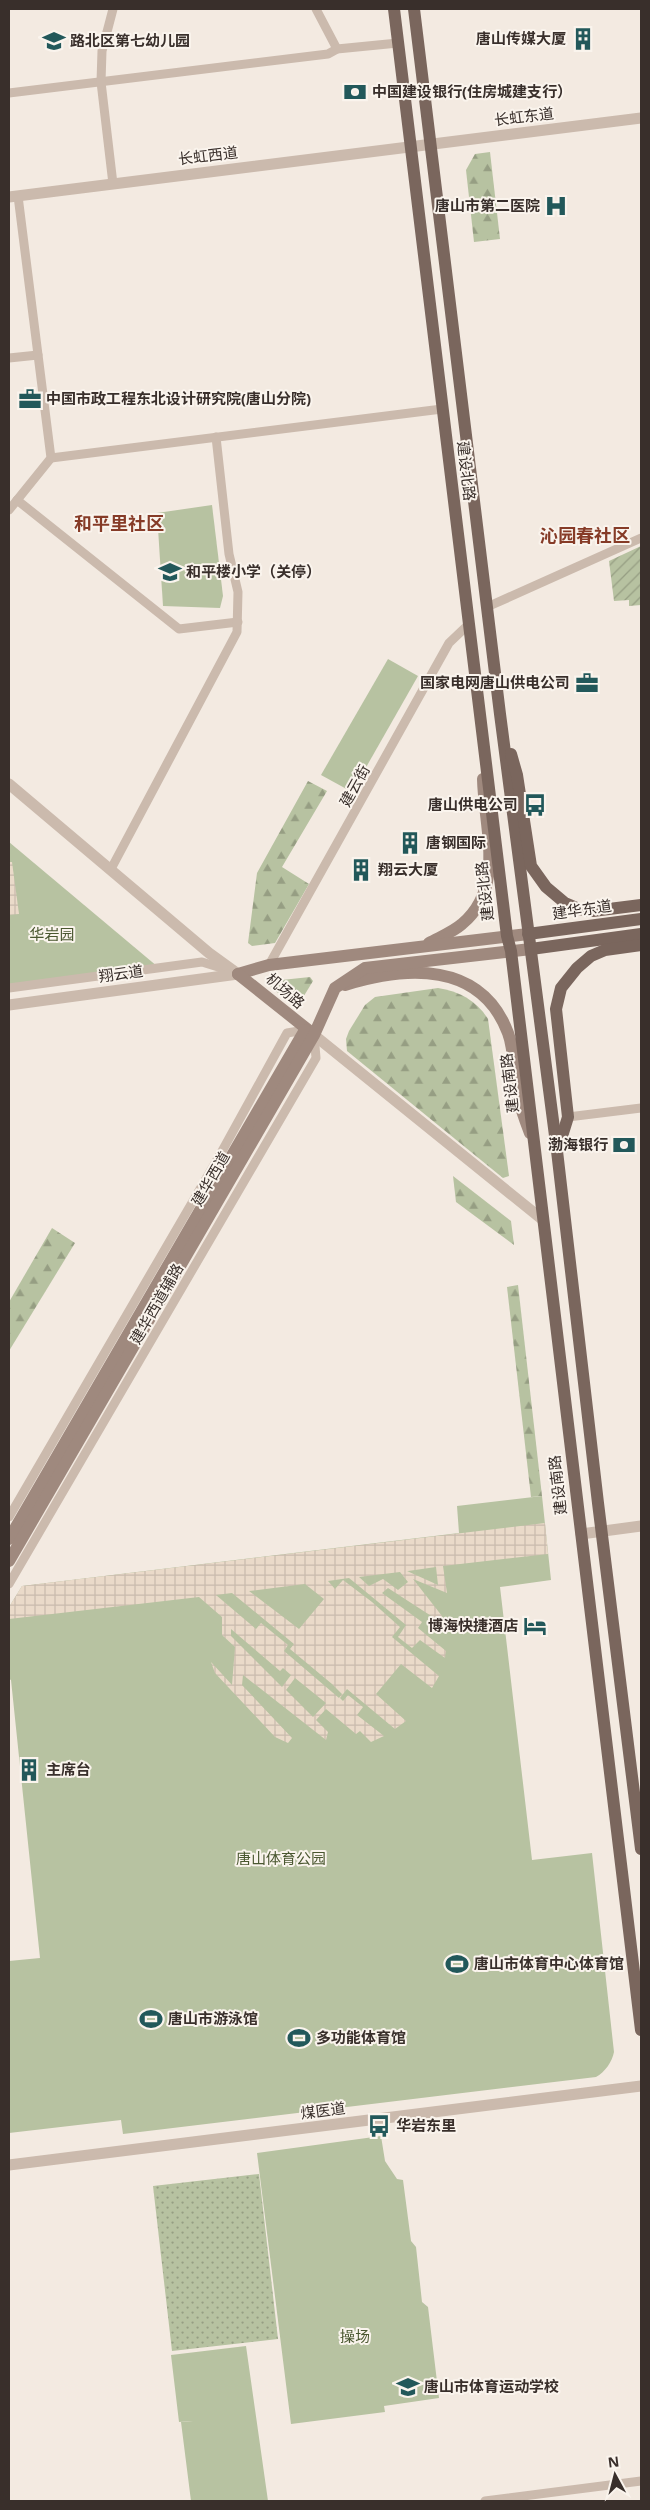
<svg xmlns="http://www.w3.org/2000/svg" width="650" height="2510" font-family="'Open Sans','Noto Sans SC',sans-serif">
	<defs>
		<pattern id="grass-dots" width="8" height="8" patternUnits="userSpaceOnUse" patternTransform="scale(1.25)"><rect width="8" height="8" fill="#b7c2a1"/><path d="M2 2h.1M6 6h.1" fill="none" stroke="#969e83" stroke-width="1.8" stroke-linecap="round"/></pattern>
		<pattern id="forest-firs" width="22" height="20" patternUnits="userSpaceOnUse" patternTransform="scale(1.25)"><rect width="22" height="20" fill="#b7c2a1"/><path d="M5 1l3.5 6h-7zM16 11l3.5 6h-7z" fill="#969e83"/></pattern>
		<pattern id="garden-furrows" width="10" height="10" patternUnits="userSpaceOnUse" patternTransform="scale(1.25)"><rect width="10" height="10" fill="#b7c2a1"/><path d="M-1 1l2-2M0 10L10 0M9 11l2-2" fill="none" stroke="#969e83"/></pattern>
		<pattern id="plaza-grid" width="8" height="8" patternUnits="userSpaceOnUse" patternTransform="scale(1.25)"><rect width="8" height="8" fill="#eadac9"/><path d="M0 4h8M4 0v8" fill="none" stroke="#c9bbad"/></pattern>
	</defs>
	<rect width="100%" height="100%" fill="#f3eae1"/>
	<polygon fill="url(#grass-dots)" points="259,2174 278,2339 172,2351 153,2186"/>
	<g fill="url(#forest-firs)">
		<polygon points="490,152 500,239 474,242 466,170 475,154"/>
		<polygon points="308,781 327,791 282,867 309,884 275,943 252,946 248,943 257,873"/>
		<polygon points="310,977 313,981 299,1004 292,1005 270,986 272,981"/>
		<path d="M438,988C459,991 477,1001 488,1019L509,1176L503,1178L347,1051L346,1039L349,1031L365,1005L375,997Z"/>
		<polygon points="453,1176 511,1221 514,1245 456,1202"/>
		<polygon points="52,1228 75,1243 9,1351 9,1302"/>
		<polygon points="518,1285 542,1496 531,1497 507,1287"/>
	</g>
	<g fill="#b7c2a1">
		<polygon points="212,505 223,596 220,608 163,606 157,513"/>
		<polygon points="388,659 418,676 352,792 321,775"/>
		<polygon points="9,842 158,967 9,986"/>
		<path d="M542,1496L551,1580L500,1587L532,1860L592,1853L614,2052C612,2062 605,2072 596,2077L123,2134L121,2120L9,2133V1961L40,1958L11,1680L9,1679V1607L22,1586L459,1533L457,1506Z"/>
		<polygon points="381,2136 385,2161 397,2179 403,2180 411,2241 416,2247 422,2302 428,2307 439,2398 384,2406 385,2412 291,2424 257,2153"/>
		<polygon points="246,2346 268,2501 191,2501 181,2422 193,2421 179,2422 171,2355"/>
	</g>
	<polygon fill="url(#garden-furrows)" points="641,546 641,605 629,606 629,600 614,601 609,561"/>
	<g fill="url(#plaza-grid)" fill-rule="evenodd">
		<polygon points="9,862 12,862 19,914 9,915"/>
		<path d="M545,1523L548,1554L443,1566L447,1593L413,1579L442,1616L439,1621L388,1588L382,1593L422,1622L418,1628L446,1651L445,1658L420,1640L412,1648L398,1637L406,1625L354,1582L349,1578L328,1581L335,1589L343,1580L372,1602L400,1627L392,1637L439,1676L432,1688L401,1664L376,1694L406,1721L395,1729L347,1689L340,1698L343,1701L348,1695L363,1707L357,1715L384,1736L371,1742L360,1731L356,1734L326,1709L316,1720L328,1732L326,1740L243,1675L242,1685L292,1738L288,1743L275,1737L215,1673L211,1662L232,1685L235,1647L222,1635V1617L199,1597L9,1619V1607L22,1586ZM436,1567L438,1585L407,1571H408ZM400,1572L408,1582L398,1590L383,1579L369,1586L359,1577ZM305,1584L324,1599L299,1629L249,1591ZM232,1593L294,1644L290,1649L332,1684L342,1694L339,1698L284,1651L288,1645L261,1623L256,1629L216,1595ZM231,1629L280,1671L283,1668L291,1675L282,1687L231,1636ZM295,1678L326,1703L313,1717L286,1690Z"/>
	</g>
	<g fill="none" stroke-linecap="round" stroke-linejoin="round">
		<g stroke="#cbbaad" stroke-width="9">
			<polyline points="316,9 337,49"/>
			<polyline points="9,93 328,54 337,49 398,43"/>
			<polyline points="113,184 101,82 102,51 113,9"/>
			<polyline points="9,358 38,355"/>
			<polyline points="51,458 442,409"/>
			<polyline points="17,500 179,629 238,622"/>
			<polyline points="9,510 51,458 18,196"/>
			<polyline points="487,607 641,538"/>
			<polyline points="111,869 237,632 238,592 229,554 216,437"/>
			<polyline points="269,965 449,643 469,624"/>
			<polyline points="9,988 202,962 231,971"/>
			<polyline points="568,1117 641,1108"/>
			<polyline points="9,1517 221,1153 287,1033 305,1030"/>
			<polyline points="9,1584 316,1058 314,1035"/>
			<polyline points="485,2501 641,2481"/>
		</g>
		<g stroke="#cbbaad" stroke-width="11">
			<polyline points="9,197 641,118"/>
			<polyline points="9,784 209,953 238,974"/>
			<polyline points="9,1005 238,974"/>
			<polyline points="314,1035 543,1220"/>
			<polyline points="581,1534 641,1526"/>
			<polyline points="9,2165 641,2086"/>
		</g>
		<g stroke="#9f897e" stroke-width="12">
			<path d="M429,943C440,937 453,932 462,924C506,887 484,828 483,779"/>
			<polyline points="238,974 269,965 528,934"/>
			<polyline points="238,974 312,1033"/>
			<path d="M345,985C406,966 481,961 508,1033C515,1051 513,1074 517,1093C520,1107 525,1120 530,1133"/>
			<polyline points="9,1539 305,1030"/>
			<polyline points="9,1561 314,1035 335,988 365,968 531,949"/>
		</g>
		<g stroke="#7a665d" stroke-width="12">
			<polyline points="394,9 507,936 511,951 641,2030"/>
			<polyline points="414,9 500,714 557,1151 598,1503 641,1849"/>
			<polyline points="511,754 517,775 531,866 546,887 565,903 579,909 593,911 641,905"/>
			<polyline points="528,934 641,919"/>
			<polyline points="531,949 641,934"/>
			<polyline points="559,1146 568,1117 556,1009 561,988 577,968 591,956 605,950 641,945"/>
		</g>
	</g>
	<defs>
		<symbol id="building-bare" viewBox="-9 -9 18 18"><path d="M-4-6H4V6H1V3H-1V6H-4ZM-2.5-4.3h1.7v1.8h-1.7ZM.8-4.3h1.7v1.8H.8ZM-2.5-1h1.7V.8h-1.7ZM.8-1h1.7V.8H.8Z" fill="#22585a" stroke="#faf4ed" stroke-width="2.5" paint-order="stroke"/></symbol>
		<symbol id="school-bare" viewBox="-9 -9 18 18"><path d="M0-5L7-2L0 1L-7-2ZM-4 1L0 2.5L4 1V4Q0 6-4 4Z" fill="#22585a" stroke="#faf4ed" stroke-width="2.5" paint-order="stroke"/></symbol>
		<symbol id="bank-bare" viewBox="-9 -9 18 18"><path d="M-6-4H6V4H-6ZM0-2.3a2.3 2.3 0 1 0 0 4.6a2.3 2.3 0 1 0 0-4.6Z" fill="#22585a" stroke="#faf4ed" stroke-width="2.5" paint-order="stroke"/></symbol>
		<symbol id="hospital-bare" viewBox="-9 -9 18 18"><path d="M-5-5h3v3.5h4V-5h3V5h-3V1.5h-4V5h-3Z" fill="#22585a" stroke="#faf4ed" stroke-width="2.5" paint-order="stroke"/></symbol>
		<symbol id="office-bare" viewBox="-9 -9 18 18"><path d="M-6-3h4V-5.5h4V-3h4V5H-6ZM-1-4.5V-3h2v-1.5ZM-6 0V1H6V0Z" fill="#22585a" stroke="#faf4ed" stroke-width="2.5" paint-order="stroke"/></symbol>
		<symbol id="bus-bare" viewBox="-9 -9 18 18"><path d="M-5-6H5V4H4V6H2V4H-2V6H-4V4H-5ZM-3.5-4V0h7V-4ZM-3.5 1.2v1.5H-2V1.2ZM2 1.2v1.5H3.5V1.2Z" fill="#22585a" stroke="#faf4ed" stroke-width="2.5" paint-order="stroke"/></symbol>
		<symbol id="hotel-bare" viewBox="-9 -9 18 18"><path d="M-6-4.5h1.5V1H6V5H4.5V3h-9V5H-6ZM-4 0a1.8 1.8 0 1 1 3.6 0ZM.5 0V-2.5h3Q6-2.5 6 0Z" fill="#22585a" stroke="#faf4ed" stroke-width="2.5" paint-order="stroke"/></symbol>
		<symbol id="stadium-bare" viewBox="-9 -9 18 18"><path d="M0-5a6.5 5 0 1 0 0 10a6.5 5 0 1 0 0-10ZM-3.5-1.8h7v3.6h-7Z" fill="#22585a" stroke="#faf4ed" stroke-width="2.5" paint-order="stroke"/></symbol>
		<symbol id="university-bare" viewBox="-9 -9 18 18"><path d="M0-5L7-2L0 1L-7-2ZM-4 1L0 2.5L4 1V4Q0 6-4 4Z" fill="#22585a" stroke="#faf4ed" stroke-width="2.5" paint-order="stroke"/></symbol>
	</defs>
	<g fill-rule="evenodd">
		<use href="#building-bare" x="567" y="23" width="32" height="32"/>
		<use href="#school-bare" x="38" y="25" width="32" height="32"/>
		<use href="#bank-bare" x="339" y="76" width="32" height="32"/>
		<use href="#hospital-bare" x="540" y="190" width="32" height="32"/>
		<use href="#office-bare" x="14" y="383" width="32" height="32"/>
		<use href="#school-bare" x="154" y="556" width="32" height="32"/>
		<use href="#office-bare" x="571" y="667" width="32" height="32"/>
		<use href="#bus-bare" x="519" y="789" width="32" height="32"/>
		<use href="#building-bare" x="394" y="827" width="32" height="32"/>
		<use href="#building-bare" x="345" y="854" width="32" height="32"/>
		<use href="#bank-bare" x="608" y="1129" width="32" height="32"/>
		<use href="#hotel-bare" x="519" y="1610" width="32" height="32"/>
		<use href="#building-bare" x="13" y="1754" width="32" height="32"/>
		<use href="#stadium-bare" x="441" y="1948" width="32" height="32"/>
		<use href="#stadium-bare" x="135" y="2003" width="32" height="32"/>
		<use href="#stadium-bare" x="283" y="2022" width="32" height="32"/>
		<use href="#bus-bare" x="363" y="2110" width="32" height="32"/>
		<use href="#university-bare" x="392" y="2371" width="32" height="32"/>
	</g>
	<g text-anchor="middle" stroke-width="4" stroke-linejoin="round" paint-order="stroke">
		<g font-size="15" font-weight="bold" fill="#392f2b" stroke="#faf4ed" text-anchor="start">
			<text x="566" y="44" text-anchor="end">唐山传媒大厦</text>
			<text x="70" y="46">路北区第七幼儿园</text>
			<text x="372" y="97">中国建设银行(住房城建支行）</text>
			<text x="540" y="211" text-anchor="end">唐山市第二医院</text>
			<text x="46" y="404">中国市政工程东北设计研究院(唐山分院)</text>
			<text x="186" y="577">和平楼小学（关停）</text>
			<text x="570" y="688" text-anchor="end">国家电网唐山供电公司</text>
			<text x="518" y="810" text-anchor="end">唐山供电公司</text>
			<text x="426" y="848">唐钢国际</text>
			<text x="378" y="875">翔云大厦</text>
			<text x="608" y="1150" text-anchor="end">渤海银行</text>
			<text x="518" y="1631" text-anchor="end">博海快捷酒店</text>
			<text x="46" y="1775">主席台</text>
			<text x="474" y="1969">唐山市体育中心体育馆</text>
			<text x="168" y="2024">唐山市游泳馆</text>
			<text x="316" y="2043">多功能体育馆</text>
			<text x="396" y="2131">华岩东里</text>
			<text x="424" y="2392">唐山市体育运动学校</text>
		</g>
		<g font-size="15" fill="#392f2b" stroke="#faf4ed">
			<text transform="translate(524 117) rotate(-7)" y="5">长虹东道</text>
			<text transform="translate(208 156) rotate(-7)" y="5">长虹西道</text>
			<text transform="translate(466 471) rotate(83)" y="5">建设北路</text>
			<text transform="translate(355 786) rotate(-61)" y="5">建云街</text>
			<text transform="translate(485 891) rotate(-97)" y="5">建设北路</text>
			<text transform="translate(582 910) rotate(-8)" y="5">建华东道</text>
			<text transform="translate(121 974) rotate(-8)" y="5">翔云道</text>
			<text transform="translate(285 991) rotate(41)" y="5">机场路</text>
			<text transform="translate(510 1083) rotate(-97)" y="5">建设南路</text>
			<text transform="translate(211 1179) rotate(-60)" y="5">建华西道</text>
			<text transform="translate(157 1304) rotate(-60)" y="5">建华西道辅路</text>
			<text transform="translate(558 1485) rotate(-97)" y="5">建设南路</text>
			<text transform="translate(323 2111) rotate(-7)" y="5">煤医道</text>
		</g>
		<g font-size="15" fill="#4a5730" stroke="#faf4ed">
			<text x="52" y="940">华岩园</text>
			<text x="281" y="1864">唐山体育公园</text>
			<text x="355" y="2342">操场</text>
		</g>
		<g font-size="18" font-weight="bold" fill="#863b27" stroke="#faf4ed">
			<text x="119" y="530">和平里社区</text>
			<text x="585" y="542">沁园春社区</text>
		</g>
	</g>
	<rect width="650" height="2510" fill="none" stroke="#392f2b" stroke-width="20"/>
	<g transform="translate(615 2475) rotate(353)" stroke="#faf4ed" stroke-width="4" paint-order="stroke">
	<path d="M0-4L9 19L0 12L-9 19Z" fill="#392f2b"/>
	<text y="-8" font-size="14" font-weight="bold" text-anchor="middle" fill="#392f2b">N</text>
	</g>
</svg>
